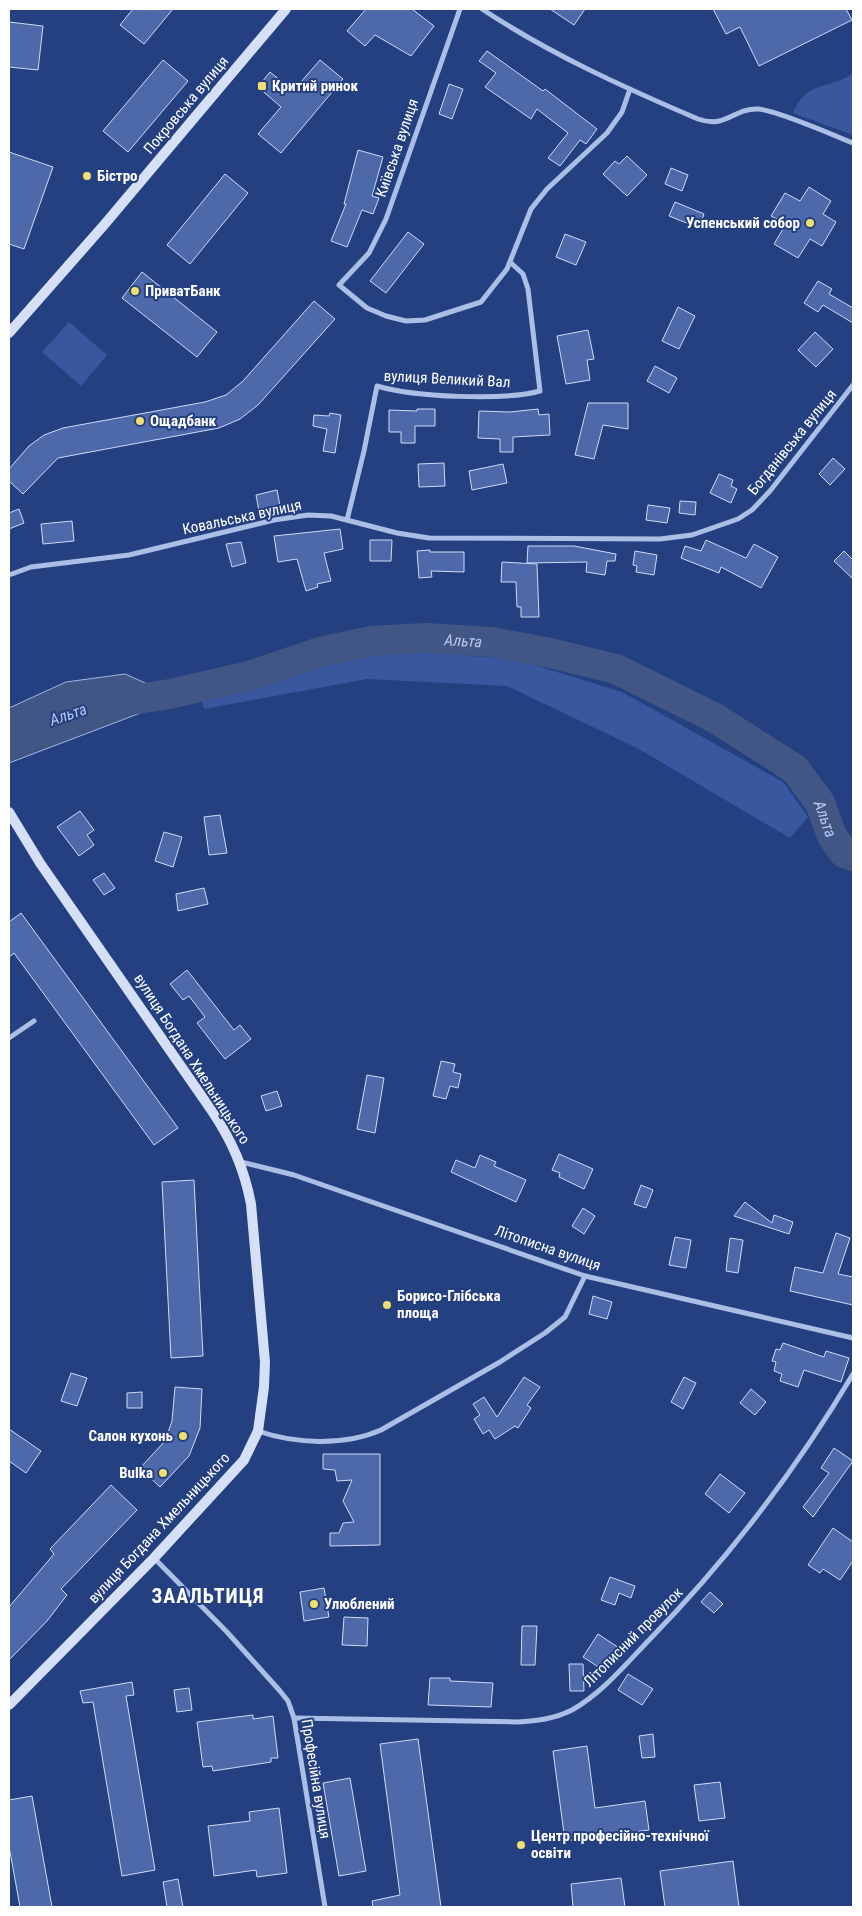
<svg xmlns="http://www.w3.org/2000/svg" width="862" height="1916" font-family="'Roboto Condensed',sans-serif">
	<rect width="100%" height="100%" fill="#254080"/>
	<g fill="#39579e">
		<path d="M853,73V135L793,113C806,80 830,90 853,73Z"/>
		<polygon points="69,322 107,355 81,386 42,352"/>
		<polygon points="437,653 518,660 622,692 783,782 808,817 790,838 637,748 507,686 367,679 204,709 201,695 258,683 357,654"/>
	</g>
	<polygon fill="#425686" stroke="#a0b7e7" points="125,674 170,694 151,709 9,763 9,708 66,682"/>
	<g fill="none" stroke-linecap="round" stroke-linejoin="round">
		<path stroke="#425686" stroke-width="30" id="s1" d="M131,700L170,694L252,675L320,652L371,641L425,638L492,642L550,653L616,669L715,718L795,769L820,803L832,836L844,853L853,856"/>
	</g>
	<g fill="#4d69a9" stroke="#cfdbf5">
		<polygon points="133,9 173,9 144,44 120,25"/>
		<polygon points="366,9 412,9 434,26 411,56 375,35 365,46 347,31"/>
		<polygon points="550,9 585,9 574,25"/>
		<polygon points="713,9 846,9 852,20 759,66 740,27 726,34"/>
		<polygon points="9,22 43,26 38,70 9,67"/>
		<polygon points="487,51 543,91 545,89 597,129 586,144 580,140 560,166 548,158 568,133 537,109 531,119 485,87 496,73 479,61"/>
		<polygon points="163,60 188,81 128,152 103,131"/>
		<polygon points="320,60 343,79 281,153 258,134 281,107 258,87 270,72 293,91"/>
		<polygon points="449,84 463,89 452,119 439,114"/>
		<polygon points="358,150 383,157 372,196 379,198 373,214 362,210 347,247 331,241 346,204 344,204"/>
		<polygon points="9,152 53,167 24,249 9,244"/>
		<polygon points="627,156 647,175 627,196 603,174 615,161 619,164"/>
		<polygon points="671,168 688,175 682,191 665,184"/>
		<polygon points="225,174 248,193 190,264 167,245"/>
		<polygon points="809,187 831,201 823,214 836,222 822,246 810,239 798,258 774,244 786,224 771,216 785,193 800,201"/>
		<polygon points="675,202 704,214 699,228 669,216"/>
		<polygon points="408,232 424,244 386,293 370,281"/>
		<polygon points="565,234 586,242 576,265 556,257"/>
		<polygon points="142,272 217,332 197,357 122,298"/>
		<polygon points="818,281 832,289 829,294 853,308 853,323 823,305 818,312 804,303"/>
		<polygon points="314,301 335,319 258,405 240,419 219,428 58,458 23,494 9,481 9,469 29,446 44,435 63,428 205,402 226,395 243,381"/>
		<polygon points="678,307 695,316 679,349 662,341"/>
		<polygon points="588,330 594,359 587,360 590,380 566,384 557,336"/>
		<polygon points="815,332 833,349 816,367 798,350"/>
		<polygon points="655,366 677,378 669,393 647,381"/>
		<polygon points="588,403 628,403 628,429 603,425 594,459 575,455"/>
		<polygon points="417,409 435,409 435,426 415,426 415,443 401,443 401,432 389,432 389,410 417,411"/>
		<polygon points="538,409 539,415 549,414 550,435 513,437 513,452 500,452 500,439 478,438 479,411 510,412"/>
		<polygon points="330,413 341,415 335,453 323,451 327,429 313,426 314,415 329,416"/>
		<polygon points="833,458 845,469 830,485 819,474"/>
		<polygon points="444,463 445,486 419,487 418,464"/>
		<polygon points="503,464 507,483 472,490 469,471"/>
		<polygon points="719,474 733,480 731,486 737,489 731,503 710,493"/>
		<polygon points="277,490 280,506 259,511 256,495"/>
		<polygon points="680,501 696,502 695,515 679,513"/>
		<polygon points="648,505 670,508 667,523 646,520"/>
		<polygon points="19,509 24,523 9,529 9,513"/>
		<polygon points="72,521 74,541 43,544 41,524"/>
		<polygon points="340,529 343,549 324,553 331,581 317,584 318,587 306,591 297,559 278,562 274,536"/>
		<polygon points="370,540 392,540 391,561 370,561"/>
		<polygon points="706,540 746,558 754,544 778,557 761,588 721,567 719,573 681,558 685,546 701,551"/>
		<polygon points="241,542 246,563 232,567 226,544"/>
		<polygon points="528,546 574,546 616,554 615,561 607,561 605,575 586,572 587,562 527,563"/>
		<polygon points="430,550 430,552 464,552 464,572 431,571 432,577 419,578 417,551"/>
		<polygon points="635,551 657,555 654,575 636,572 637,566 633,565"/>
		<polygon points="844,551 853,560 853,579 834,561"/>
		<polygon points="502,562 537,564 539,617 521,617 521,607 517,607 516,582 501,582"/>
		<polygon points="80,811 94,830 87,835 94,845 79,856 57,827"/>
		<polygon points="220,815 227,853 209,855 204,817"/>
		<polygon points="164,832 182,837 173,867 155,861"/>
		<polygon points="104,873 115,888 104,895 93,880"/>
		<polygon points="204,888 208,904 178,911 176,894"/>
		<polygon points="21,913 178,1128 154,1145 14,953 9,957 9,922"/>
		<polygon points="187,970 234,1030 240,1025 251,1039 225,1059 197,1023 205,1017 189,996 183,1000 170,984"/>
		<polygon points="441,1061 455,1064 453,1072 461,1074 458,1088 450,1086 446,1099 433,1096"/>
		<polygon points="367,1075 384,1078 375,1133 357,1129"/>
		<polygon points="277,1091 282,1106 266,1111 261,1096"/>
		<polygon points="559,1154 593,1169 584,1189 559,1177 560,1173 552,1170"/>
		<polygon points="480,1155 496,1162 494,1166 526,1180 516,1202 451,1172 456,1160 475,1168"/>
		<polygon points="194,1180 203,1356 171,1358 162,1182"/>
		<polygon points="641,1185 653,1190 646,1208 634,1204"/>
		<polygon points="745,1202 772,1223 774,1215 793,1222 789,1234 734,1216"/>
		<polygon points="583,1208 595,1216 584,1234 572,1226"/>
		<polygon points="836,1233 850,1238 838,1274 853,1277 853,1305 790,1291 795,1267 823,1273"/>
		<polygon points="675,1237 691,1240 686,1268 669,1265"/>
		<polygon points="730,1238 743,1240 738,1273 726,1271"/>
		<polygon points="593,1296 612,1302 607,1319 589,1314"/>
		<polygon points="783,1343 824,1357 826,1351 849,1358 841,1382 804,1370 798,1387 780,1381 782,1374 774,1371 776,1362 772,1361 776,1349 780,1350"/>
		<polygon points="71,1373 87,1378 77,1406 61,1401"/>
		<polygon points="524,1377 540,1387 527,1405 531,1408 518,1428 515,1426 495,1439 489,1430 483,1434 474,1419 480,1415 473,1404 484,1397 497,1417"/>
		<polygon points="684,1377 696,1383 683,1409 671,1402"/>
		<polygon points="175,1387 202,1389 200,1428 189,1456 160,1487 140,1468 165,1441 172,1421"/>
		<polygon points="751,1389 766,1402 755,1415 740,1403"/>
		<polygon points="142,1392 142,1408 127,1408 127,1393"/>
		<polygon points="9,1429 41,1451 26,1473 9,1461"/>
		<polygon points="834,1448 853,1461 813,1517 803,1507 829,1473 821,1468"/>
		<polygon points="323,1454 380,1454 380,1545 330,1546 330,1533 339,1533 343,1523 354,1522 343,1501 352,1480 337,1481 335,1470 323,1469"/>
		<polygon points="720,1474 745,1493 729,1513 705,1494"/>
		<polygon points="111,1485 137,1510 61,1589 67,1595 47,1621 9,1660 9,1607 54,1554 50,1549"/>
		<polygon points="833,1528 853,1542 853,1561 840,1580 823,1569 820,1573 808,1565"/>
		<polygon points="610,1577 635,1586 631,1598 619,1593 615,1605 601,1600"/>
		<polygon points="324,1588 329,1617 304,1621 300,1592"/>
		<polygon points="710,1592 723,1604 714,1613 701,1602"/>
		<polygon points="344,1617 368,1618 367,1646 342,1645"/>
		<polygon points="522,1626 537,1626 535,1665 521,1665"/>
		<polygon points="598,1634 622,1650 611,1667 604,1662 600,1668 583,1657"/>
		<polygon points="569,1664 583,1664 584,1691 570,1691"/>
		<polygon points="628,1674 653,1689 642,1705 618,1690"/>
		<polygon points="430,1678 450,1678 450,1681 493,1683 491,1707 428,1705"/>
		<polygon points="132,1682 134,1695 126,1696 155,1870 122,1876 93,1702 83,1703 80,1691"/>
		<polygon points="189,1688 192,1710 177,1712 174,1690"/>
		<polygon points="253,1715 253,1719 273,1716 278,1758 271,1758 271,1762 213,1771 212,1766 203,1767 197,1722"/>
		<polygon points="653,1734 655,1757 642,1758 639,1736"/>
		<polygon points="418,1739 441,1907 373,1907 372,1901 400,1895 380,1744"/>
		<polygon points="587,1746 595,1808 645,1801 649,1830 565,1841 553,1751"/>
		<polygon points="350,1778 366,1871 339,1876 323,1783"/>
		<polygon points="720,1782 725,1818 699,1821 694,1785"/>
		<polygon points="32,1796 52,1907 20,1907 9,1846 9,1800"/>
		<polygon points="279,1808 287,1873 257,1877 256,1870 214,1876 208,1826 250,1821 249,1812"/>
		<polygon points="733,1861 739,1907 665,1907 660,1871"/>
		<polygon points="621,1878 625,1907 573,1907 571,1884"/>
		<polygon points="178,1879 183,1907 167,1907 163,1882"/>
	</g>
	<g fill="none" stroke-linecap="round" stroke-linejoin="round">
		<g stroke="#abbee6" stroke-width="5">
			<polyline points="460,9 386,219 369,253 339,285 367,308 386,316 406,321 425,320 481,302 507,269 531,209 547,189 607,133 622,112 630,89"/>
			<path d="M482,9C550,54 623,87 698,119C727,129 733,108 758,109C776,110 833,135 853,143"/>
			<path d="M347,520L364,451L377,386C414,397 503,401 540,391L528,289L523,274L510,262"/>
			<polyline points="9,575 31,567 129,555 274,520 308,515 331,516 397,533 429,538 660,539 692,535 738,519 752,510 770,491 853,385"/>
			<polyline points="9,1038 34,1021"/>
			<polyline points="241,1162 294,1175 585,1276 853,1338"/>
			<path d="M258,1431C295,1444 345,1446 381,1430L500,1362L545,1333L565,1317L585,1276"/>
			<polyline points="154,1558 227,1632 280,1691 288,1701 294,1718 325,1907"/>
			<path d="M294,1718L517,1722C536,1721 554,1719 572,1710C602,1693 626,1664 650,1639C728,1559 796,1470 853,1374"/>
		</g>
		<g stroke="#d5dff6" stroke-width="10">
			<polyline points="9,333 104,225 286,9"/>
			<path d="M9,812L40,863L212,1111C232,1141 244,1168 251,1204L265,1362L264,1387L258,1431L244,1460L154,1558L9,1705"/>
		</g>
	</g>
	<g fill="#f0de70" stroke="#254080" stroke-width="2">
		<rect x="257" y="81" width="10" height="10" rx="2.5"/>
		<circle cx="87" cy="176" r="5"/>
		<circle cx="810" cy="223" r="5"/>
		<circle cx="135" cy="291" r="5"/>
		<circle cx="140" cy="421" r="5"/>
		<circle cx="387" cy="1305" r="5"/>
		<circle cx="183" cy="1436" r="5"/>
		<circle cx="163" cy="1473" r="5"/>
		<circle cx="314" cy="1604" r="5"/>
		<circle cx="521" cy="1845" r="5"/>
	</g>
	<g text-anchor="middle" stroke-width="4" stroke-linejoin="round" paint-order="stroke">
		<g font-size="15" font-weight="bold" fill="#fff" stroke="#254080" text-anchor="start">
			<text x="272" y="91">Критий ринок</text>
			<text x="97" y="181">Бістро</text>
			<text x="800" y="228" text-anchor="end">Успенський собор</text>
			<text x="145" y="296">ПриватБанк</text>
			<text x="150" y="426">Ощадбанк</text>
			<text x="397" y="1301">Борисо-Глібська<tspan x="397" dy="17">площа</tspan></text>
			<text x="173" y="1441" text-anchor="end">Салон кухонь</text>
			<text x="153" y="1478" text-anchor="end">Bulka</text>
			<text x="324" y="1609">Улюблений</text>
			<text x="531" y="1841">Центр професійно-технічної<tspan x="531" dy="17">освіти</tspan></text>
		</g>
		<g font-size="15" fill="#fff" stroke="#254080">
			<text transform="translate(186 105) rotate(-50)" y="5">Покровська вулиця</text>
			<text transform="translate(397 148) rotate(-71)" y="5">Київська вулиця</text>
			<text transform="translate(447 379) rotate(3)" y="5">вулиця Великий Вал</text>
			<text transform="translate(792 442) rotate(-51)" y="5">Богданівська вулиця</text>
			<text transform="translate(242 517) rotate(-12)" y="5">Ковальська вулиця</text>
			<text transform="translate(192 1059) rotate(57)" y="5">вулиця Богдана Хмельницького</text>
			<text transform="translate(548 1248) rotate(19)" y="5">Літописна вулиця</text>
			<text transform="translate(159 1528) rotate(-47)" y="5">вулиця Богдана Хмельницького</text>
			<text transform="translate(633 1637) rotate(-45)" y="5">Літописний провулок</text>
			<text transform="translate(316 1779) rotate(81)" y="5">Професійна вулиця</text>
		</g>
		<g font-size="16" font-style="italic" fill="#b7c8ee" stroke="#254080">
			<text dy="6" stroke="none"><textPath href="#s1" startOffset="340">Альта</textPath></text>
			<text transform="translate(68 714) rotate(-19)" y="6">Альта</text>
			<text dy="6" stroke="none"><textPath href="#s1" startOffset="760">Альта</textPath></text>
		</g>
		<g font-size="20" font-weight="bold" letter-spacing="1" fill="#fff" stroke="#254080">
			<text x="208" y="1603">ЗААЛЬТИЦЯ</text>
		</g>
	</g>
	<rect width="862" height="1916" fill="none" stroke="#ffffff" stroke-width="20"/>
</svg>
